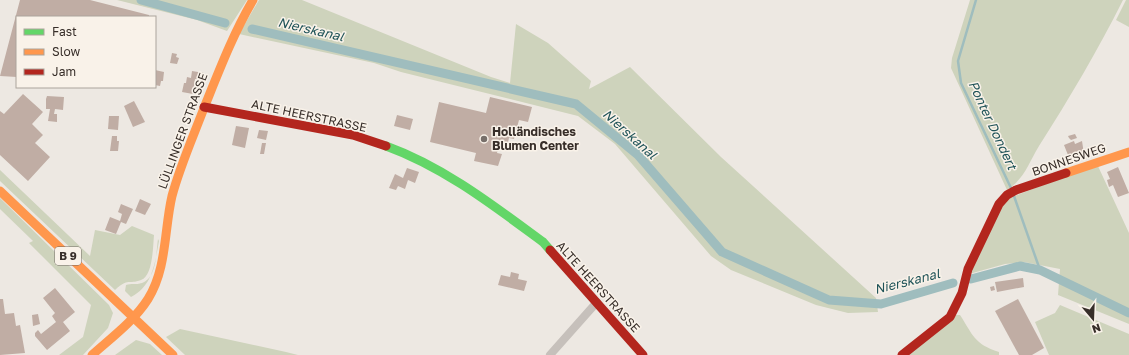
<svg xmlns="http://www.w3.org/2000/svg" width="1129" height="355" font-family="'Golos Text',sans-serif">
	<rect width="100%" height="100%" fill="#ede8e2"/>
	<g fill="#ced3bc">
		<polygon points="117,0 247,0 227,31 197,20"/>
		<polygon points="259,0 302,0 491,77 510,83 516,24 548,43 591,81 589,89 630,67 721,157 876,298 878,312 848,313 816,305 731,270 711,256 615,144 578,116 401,72 374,63 239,34"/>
		<path d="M970,0H1123C1098,50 1069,99 1039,146C1028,164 1025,178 1007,190L951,68L952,58Z"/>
		<polygon points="1126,0 1129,0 1129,27 1116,20"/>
		<polygon points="1097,164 1129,233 1129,324 1058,295 1060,269 1024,262 1005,264 969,274 997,203"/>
		<path d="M0,170L90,256L95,230L120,235L132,226L154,235C153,246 153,276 141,280C128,285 129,277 115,290L0,181Z"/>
		<polygon points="0,198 109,305 113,313 108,328 83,355 59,355 83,337 91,305 29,243 33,241 0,209"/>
		<path d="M158,239L159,241C155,262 153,286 131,297L125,291L126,285C131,283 136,285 142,283C157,278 156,252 158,239Z"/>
		<polygon points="1060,305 1129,334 1129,355 1049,355 1035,322 1055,313"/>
		<path d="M956,315H960C973,335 974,344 999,352V355H905Z"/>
		<polygon points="180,329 286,352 298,355 185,355 166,337"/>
		<polygon points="136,340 150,344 162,355 115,355"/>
	</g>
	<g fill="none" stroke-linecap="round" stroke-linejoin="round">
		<g stroke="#9fbdbe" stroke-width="2.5">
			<polyline points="976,0 958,61 961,83 1011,188"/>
			<polyline points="1014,196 1040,270"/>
		</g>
		<g stroke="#9fbdbe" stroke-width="9">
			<polyline points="141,0 225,23"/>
			<polyline points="252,29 576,104 638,155 722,252 829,300 881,304 953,283"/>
			<polyline points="971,279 1020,266 1040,270 1129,313"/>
		</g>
	</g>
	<g fill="#c0ada4">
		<polygon points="20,0 90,0 149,15 149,17 17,17 17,77 0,76"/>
		<polygon points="172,53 177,54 176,57 179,58 177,64 170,63"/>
		<polygon points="155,70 164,72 163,81 161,81 160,86 155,85"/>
		<polygon points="192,71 204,73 203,80 195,79 193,94 182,92 184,83 186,83 187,77 191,78"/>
		<polygon points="23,94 43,112 32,124 43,135 35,143 50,157 28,181 0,155 0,111 4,114"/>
		<polygon points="47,96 64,97 63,110 55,109 54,114 57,114 57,122 48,121 50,109 46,109 46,99"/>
		<polygon points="490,97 532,107 528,122 519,120 514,139 509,138 507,147 499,145 497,153 502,154 498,166 474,161 476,153 430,142 439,102 486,113"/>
		<polygon points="134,101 145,122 133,127 124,106"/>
		<polygon points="397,115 413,119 410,130 394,126"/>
		<polygon points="109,116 119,116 118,130 108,129"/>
		<polygon points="236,126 249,128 245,148 232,145"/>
		<polygon points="259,130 268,131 266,140 257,138"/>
		<polygon points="1075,134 1077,138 1071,140 1069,138 1068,136"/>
		<polygon points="112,136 117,136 117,141 119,141 118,151 110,151"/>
		<polygon points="1074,141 1075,144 1082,141 1084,154 1070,160 1064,145"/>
		<polygon points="262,143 266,143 264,154 260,154"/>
		<polygon points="1118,167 1129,193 1118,197 1113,185 1109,187 1107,180 1110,179 1107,172"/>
		<polygon points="407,168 419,172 415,183 408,180 405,189 398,186 396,190 389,188 395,174 403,178"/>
		<polygon points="140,199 151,204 145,215 135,211"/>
		<polygon points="121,204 133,209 126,224 121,222 116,234 105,230 110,217 120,221 122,214 118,212"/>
		<polygon points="511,272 519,274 518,279 527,281 524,291 498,285 501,275 510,277"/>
		<polygon points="1023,278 1024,287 997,292 995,282"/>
		<polygon points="994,286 995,290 991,291 990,287"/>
		<polygon points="55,288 75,312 63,322 70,331 47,350 35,336 35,333 38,330 41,334 56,322 52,316 55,313 43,298"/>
		<polygon points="0,299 3,299 5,314 14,313 16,326 20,325 25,353 0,355"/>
		<polygon points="1018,299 1044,348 1032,355 1019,355 995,311"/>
		<polygon points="38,314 40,324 33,326 32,315"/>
	</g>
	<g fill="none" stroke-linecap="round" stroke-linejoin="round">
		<polyline stroke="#c6c0bb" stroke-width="8" points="550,355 597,302"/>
		<path stroke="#63d668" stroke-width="9" d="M386,146C444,167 494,206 543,242L550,250"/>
		<g stroke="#ff974d" stroke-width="9">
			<polyline points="1066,173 1129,152"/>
			<polyline points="0,191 173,355"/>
			<path d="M92,355C111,338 134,321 148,299C167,269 164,230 172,196C180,166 193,137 204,108C219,71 233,34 253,0"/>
		</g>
		<g stroke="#b3261e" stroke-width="9">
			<polyline points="204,107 353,135 386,146"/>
			<polyline points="550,250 643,355"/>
			<polyline points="902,355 950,317 962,293 968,269 999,204 1007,195 1016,190 1066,173"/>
		</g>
	</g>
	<circle fill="#776f6a" stroke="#f9f2e9" stroke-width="1.5" cx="484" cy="139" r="4"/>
	<g text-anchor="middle" stroke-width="3" stroke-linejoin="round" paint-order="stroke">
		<rect fill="#f9f2e9" stroke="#716963" stroke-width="1" x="55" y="247" width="26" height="18" rx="3"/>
		<g font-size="11" font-weight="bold" fill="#372e29">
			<text x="68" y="260">B 9</text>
		</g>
		<g font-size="12" fill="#372e29" stroke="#f9f2e9">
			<text transform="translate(309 116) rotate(12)" y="4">ALTE HEERSTRASSE</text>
			<text transform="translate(183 131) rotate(-70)" y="4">LÜLLINGER STRASSE</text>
			<text transform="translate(1069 160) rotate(-19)" y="4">BONNESWEG</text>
			<text transform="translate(598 287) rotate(48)" y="4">ALTE HEERSTRASSE</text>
		</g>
		<g font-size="12" font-weight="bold" fill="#372e29" stroke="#f9f2e9" text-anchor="start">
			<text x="492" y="136">Holländisches<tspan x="492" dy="14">Blumen Center</tspan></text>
		</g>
		<g font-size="13" font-style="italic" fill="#1f5358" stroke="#f9f2e9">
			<text transform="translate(311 29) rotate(13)" y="5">Nierskanal</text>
			<text transform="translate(993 125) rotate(65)" y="5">Ponter Dondert</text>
			<text transform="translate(630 134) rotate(42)" y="5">Nierskanal</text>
			<text transform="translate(907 281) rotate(-14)" y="5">Nierskanal</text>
		</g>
	</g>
	<rect x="16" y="16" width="140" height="72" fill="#f9f2e9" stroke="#aba49c"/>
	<rect x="24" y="29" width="20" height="6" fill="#63d668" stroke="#aba49c"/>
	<text x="52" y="36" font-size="12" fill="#372e29">Fast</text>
	<rect x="24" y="49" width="20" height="6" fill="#ff974d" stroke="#aba49c"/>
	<text x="52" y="56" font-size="12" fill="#372e29">Slow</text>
	<rect x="24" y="69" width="20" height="6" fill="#b3261e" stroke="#aba49c"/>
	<text x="52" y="76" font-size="12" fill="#372e29">Jam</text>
	<g transform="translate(1093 319) rotate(161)" stroke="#f9f2e9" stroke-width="3" paint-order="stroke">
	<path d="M0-3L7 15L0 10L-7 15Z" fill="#372e29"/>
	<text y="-6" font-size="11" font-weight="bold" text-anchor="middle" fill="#372e29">N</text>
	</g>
</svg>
